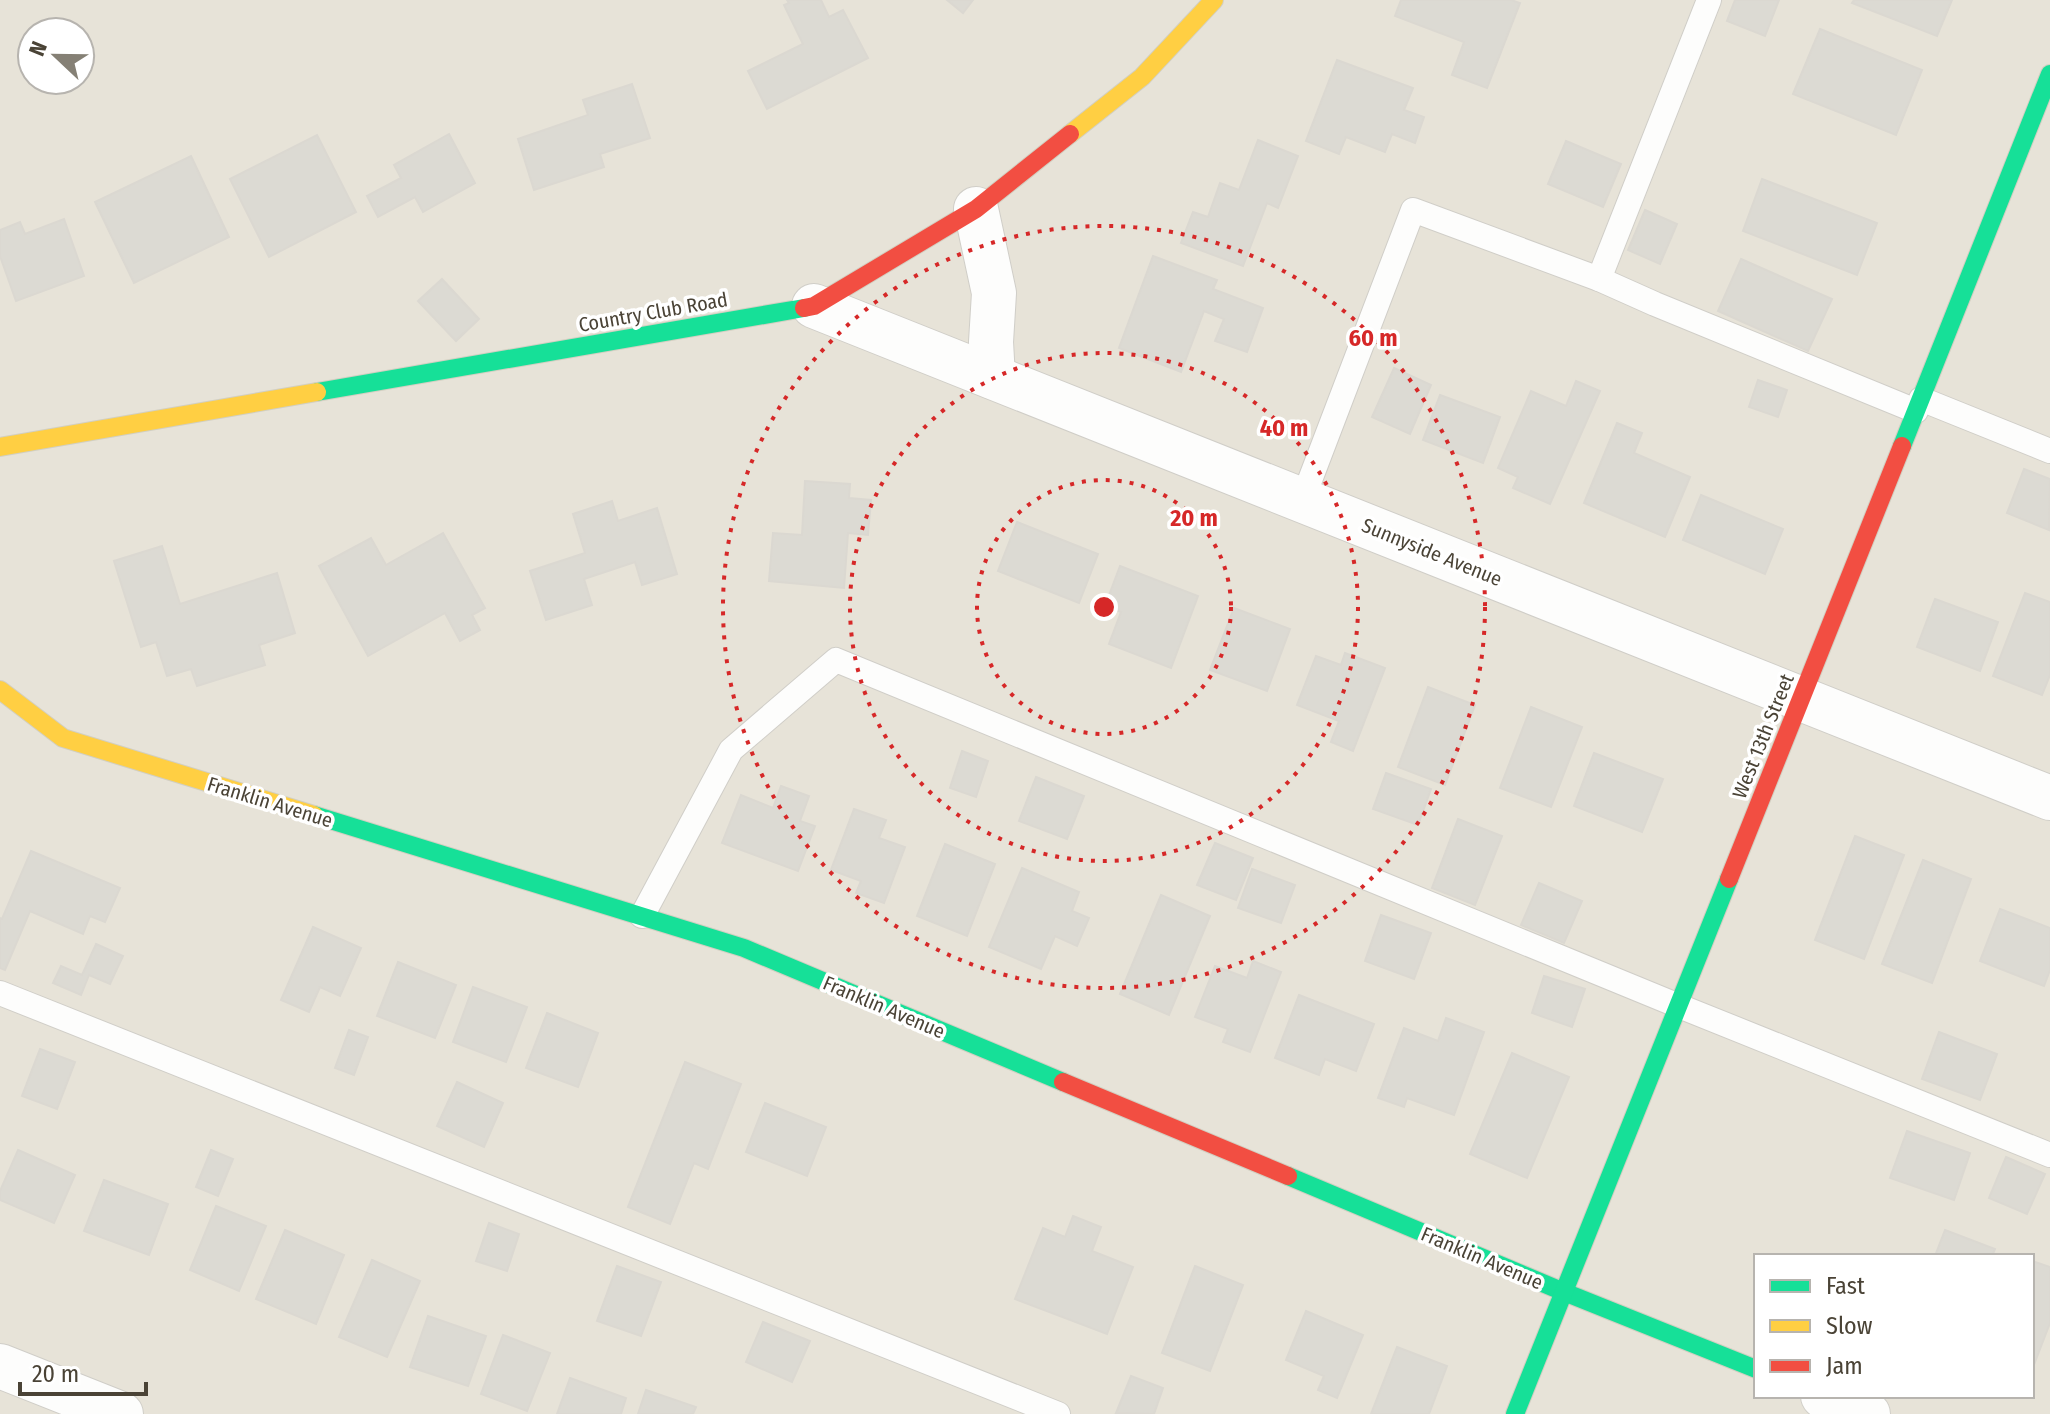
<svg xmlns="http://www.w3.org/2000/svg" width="2050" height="1414" font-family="'Fira Sans Condensed',sans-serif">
	<rect width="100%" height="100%" fill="#f2f1eb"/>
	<path fill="#e7e3d8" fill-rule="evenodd" d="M0,0H2050V1414H0ZM32,32H80V80H32ZM1756,1256H2032V1396H1756Z"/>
	<g fill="#dcdad3" stroke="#dbd8d1" stroke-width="2">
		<polygon points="787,0 821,0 829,17 843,10 868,58 767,109 748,71 803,44 784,5 789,3"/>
		<polygon points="947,0 973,0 963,13"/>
		<polygon points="1401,0 1511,0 1520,3 1487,88 1452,75 1464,42 1395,16"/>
		<polygon points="1735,0 1779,0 1765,36 1727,21"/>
		<polygon points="1854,0 1952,0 1937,36 1852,3"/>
		<polygon points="1820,29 1922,70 1896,135 1793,94"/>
		<polygon points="1337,60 1413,88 1404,110 1424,117 1415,143 1392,134 1385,152 1346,137 1339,154 1306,141"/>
		<polygon points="632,84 650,138 600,154 604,167 534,190 518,139 588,115 583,100"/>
		<polygon points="449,134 475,183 423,212 415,197 378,217 367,196 401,178 394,165"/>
		<polygon points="317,135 356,212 269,257 230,179"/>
		<polygon points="1258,140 1298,156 1278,208 1267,203 1243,266 1181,243 1193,212 1208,217 1220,183 1239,190"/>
		<polygon points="1566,141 1621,164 1603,207 1548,184"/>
		<polygon points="191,156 229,237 134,283 95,202"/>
		<polygon points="1762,179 1877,223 1857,275 1743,231"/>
		<polygon points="1645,210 1677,224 1660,264 1628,250"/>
		<polygon points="64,219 84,276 16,301 0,256 0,230 20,222 25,234"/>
		<polygon points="1153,256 1217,280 1213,289 1263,308 1247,352 1215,341 1224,319 1204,311 1181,372 1119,348"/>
		<polygon points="1741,259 1832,299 1808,351 1718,311"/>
		<polygon points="442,279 479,319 456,341 418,301"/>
		<polygon points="1394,368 1431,385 1410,434 1372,417"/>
		<polygon points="1758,380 1787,390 1778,417 1749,407"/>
		<polygon points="1576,381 1600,391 1550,504 1513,488 1518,477 1498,468 1531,391 1566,406"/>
		<polygon points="1440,395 1500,417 1483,463 1423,440"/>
		<polygon points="1617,423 1642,433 1634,453 1690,477 1665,537 1584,503"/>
		<polygon points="2024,469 2050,479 2049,530 2007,513"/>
		<polygon points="805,481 850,484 849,498 871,500 868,535 848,533 844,588 769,581 773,533 802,535"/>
		<polygon points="1701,495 1783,529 1765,574 1683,540"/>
		<polygon points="612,501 618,521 657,508 677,574 642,585 635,562 584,579 592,605 546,620 530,571 585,553 573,514"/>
		<polygon points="1017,522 1098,554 1079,603 998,571"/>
		<polygon points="443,533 485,608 472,615 480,630 460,641 445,613 368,656 319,566 371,538 386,565"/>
		<polygon points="162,546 180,604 277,573 295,633 259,645 265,665 197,686 191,669 167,676 156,642 141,647 114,561"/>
		<polygon points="1120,566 1198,596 1171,668 1109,644 1121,612 1105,606"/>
		<polygon points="2025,593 2050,602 2050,675 2042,695 1993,676"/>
		<polygon points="1935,599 1998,622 1980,671 1917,647"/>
		<polygon points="1234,608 1290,629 1267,691 1210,670"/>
		<polygon points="1345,653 1385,668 1353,751 1331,742 1339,721 1297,705 1316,656 1341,665"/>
		<polygon points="1428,687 1475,705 1445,785 1398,767"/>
		<polygon points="1531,707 1582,727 1551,807 1500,788"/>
		<polygon points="962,751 988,761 976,797 950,788"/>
		<polygon points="1594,753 1663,779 1642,832 1574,806"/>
		<polygon points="1386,773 1431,789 1418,825 1373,809"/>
		<polygon points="1036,777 1084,796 1067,839 1019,821"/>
		<polygon points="781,786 809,796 800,821 815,826 798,871 722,843 741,795 773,808"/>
		<polygon points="854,809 886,820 879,838 905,847 884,903 856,893 861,881 831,870"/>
		<polygon points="1458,819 1502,836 1475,905 1432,888"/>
		<polygon points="1855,836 1904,855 1864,959 1815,940"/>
		<polygon points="1215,843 1253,858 1236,900 1197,885"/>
		<polygon points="945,844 995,864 967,936 917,916"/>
		<polygon points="31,851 120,888 105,922 90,916 83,934 30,911 5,970 0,968 0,918 2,919"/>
		<polygon points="1923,860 1971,879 1932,983 1882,964"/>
		<polygon points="1022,868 1079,892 1072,911 1089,918 1077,946 1055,936 1041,969 989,947"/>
		<polygon points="1252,869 1295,885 1281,923 1238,908"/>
		<polygon points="1539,883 1582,901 1564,943 1521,925"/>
		<polygon points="1161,895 1210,916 1169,1015 1120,994"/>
		<polygon points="2000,909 2050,928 2050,970 2044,986 1980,961"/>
		<polygon points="1381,915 1431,933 1414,979 1365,961"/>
		<polygon points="313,927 361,948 340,996 320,987 309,1012 281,1000"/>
		<polygon points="96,944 123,956 110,984 89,975 81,995 53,983 61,966 82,975"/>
		<polygon points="1253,961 1281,972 1250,1052 1223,1042 1228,1029 1195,1017 1215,966 1247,978"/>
		<polygon points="398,962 456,985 435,1038 377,1016"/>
		<polygon points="1544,976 1585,989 1572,1027 1532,1013"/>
		<polygon points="473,987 527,1007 506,1062 453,1042"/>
		<polygon points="1299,995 1374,1024 1356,1071 1325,1059 1319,1075 1275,1058"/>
		<polygon points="547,1013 598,1033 578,1087 526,1068"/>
		<polygon points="1446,1018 1484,1032 1454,1115 1407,1098 1404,1107 1378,1098 1404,1028 1438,1041"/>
		<polygon points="349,1030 368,1037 354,1075 335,1068"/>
		<polygon points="1939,1032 1997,1054 1980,1100 1922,1079"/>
		<polygon points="40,1049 75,1062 57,1109 22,1096"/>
		<polygon points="1512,1053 1569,1077 1527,1178 1470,1154"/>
		<polygon points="685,1062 741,1084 708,1169 694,1163 670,1224 628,1207"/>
		<polygon points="457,1082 503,1103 484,1147 437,1126"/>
		<polygon points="765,1103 826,1127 807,1176 746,1152"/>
		<polygon points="1907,1131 1970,1153 1954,1200 1890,1178"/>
		<polygon points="18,1150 75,1175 54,1223 0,1200 0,1191"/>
		<polygon points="211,1150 233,1159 218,1196 196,1187"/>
		<polygon points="2006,1157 2045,1174 2027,1214 1989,1198"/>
		<polygon points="104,1180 168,1204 149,1255 84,1231"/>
		<polygon points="216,1206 266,1226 239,1291 190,1270"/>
		<polygon points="1073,1216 1101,1227 1092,1251 1133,1267 1107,1334 1015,1299 1043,1228 1065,1237"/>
		<polygon points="489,1223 519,1234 507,1271 476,1261"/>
		<polygon points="285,1230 344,1255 316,1324 256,1299"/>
		<polygon points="1945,1230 1995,1249 1992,1256 1935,1256"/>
		<polygon points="372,1260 420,1281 387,1357 339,1337"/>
		<polygon points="2032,1261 2050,1267 2050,1323 2032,1370"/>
		<polygon points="617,1266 661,1282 641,1336 597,1321"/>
		<polygon points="1195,1266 1243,1285 1210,1371 1162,1353"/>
		<polygon points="1306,1311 1363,1335 1337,1398 1318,1390 1324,1376 1286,1360"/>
		<polygon points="428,1316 486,1336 468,1386 410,1367"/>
		<polygon points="763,1322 810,1341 792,1382 746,1362"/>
		<polygon points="503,1335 550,1353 527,1411 481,1394"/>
		<polygon points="1397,1347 1447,1366 1429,1414 1371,1414"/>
		<polygon points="1131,1376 1163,1388 1154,1414 1116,1413"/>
		<polygon points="570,1378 626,1398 621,1414 557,1414"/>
		<polygon points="646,1390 696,1407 693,1414 638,1414"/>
	</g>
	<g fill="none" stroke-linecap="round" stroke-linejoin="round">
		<defs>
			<g id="lane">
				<polyline points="1599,279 1709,0"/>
				<polyline points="1921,399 2050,451"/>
				<polyline points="1302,501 1413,210 1599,279 1655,304 1916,411"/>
				<polyline points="642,916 731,750 836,660 1679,1006 2050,1155"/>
				<polyline points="0,993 1058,1414"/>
			</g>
			<g id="street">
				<polyline points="976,209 994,293 991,342 993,377"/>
				<polyline points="814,306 2050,798"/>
				<polyline points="0,1366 121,1414"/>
				<polyline points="1823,1396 1868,1414"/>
			</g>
			<g id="fast">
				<polyline points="317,392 804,308"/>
				<polyline points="1902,446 2050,74"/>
				<polyline points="314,815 744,948 1063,1082"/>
				<polyline points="1288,1176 1564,1292 1756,1369"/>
				<polyline points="1515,1414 1729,879"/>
			</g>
			<g id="slow">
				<polyline points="1070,134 1142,77 1214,0"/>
				<polyline points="0,447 317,392"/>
				<polyline points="0,690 63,738 314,815"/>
			</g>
			<g id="jam">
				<polyline points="804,308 814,306 976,209 1070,134"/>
				<polyline points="1729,879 1902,446"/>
				<polyline points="1063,1082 1288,1176"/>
			</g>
		</defs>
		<use href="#lane" stroke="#d0cec8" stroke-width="26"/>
		<use href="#street" stroke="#d0cec8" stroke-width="46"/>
		<use href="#fast" stroke="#d2cfc1" stroke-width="20"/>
		<use href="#slow" stroke="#d2cfc1" stroke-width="20"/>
		<use href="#jam" stroke="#d2cfc1" stroke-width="20"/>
		<use href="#lane" stroke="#fdfdfc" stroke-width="24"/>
		<use href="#street" stroke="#fdfdfc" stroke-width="44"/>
		<use href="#fast" stroke="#16e098" stroke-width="18"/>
		<use href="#slow" stroke="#ffcf43" stroke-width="18"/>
		<use href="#jam" stroke="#f24e42" stroke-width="18"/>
	</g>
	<g fill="none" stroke="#d62828" stroke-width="4" stroke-dasharray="4 8">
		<circle cx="1104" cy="607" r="127"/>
		<circle cx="1104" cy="607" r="254"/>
		<circle cx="1104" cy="607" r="381"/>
	</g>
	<g text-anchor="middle" stroke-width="7" stroke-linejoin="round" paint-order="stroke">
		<g font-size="20" fill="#4a4336" stroke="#fff">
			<text transform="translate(653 312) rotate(-10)" y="7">Country Club Road</text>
			<text transform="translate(1432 552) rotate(22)" y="7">Sunnyside Avenue</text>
			<text transform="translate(1763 736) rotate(-68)" y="7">West 13th Street</text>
			<text transform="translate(270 802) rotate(17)" y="7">Franklin Avenue</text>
			<text transform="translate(884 1007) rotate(23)" y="7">Franklin Avenue</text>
			<text transform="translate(1482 1258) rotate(23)" y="7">Franklin Avenue</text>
		</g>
	</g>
	<circle cx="1104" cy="607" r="12" fill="#d62828" stroke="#fff" stroke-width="4"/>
	<g font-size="24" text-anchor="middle" font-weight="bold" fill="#d62828" stroke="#fff" stroke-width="7" stroke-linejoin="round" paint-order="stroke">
		<text x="1373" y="346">60 m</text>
		<text x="1284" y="436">40 m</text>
		<text x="1194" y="526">20 m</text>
	</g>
	<rect x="1754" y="1254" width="280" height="144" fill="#ffffff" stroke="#b7b4af" stroke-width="2"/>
	<rect x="1770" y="1280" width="40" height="12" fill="#16e098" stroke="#b7b4af" stroke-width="2"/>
	<text x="1826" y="1294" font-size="24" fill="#4a4336">Fast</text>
	<rect x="1770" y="1320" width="40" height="12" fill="#ffcf43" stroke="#b7b4af" stroke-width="2"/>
	<text x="1826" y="1334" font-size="24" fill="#4a4336">Slow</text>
	<rect x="1770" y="1360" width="40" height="12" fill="#f24e42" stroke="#b7b4af" stroke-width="2"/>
	<text x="1826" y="1374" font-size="24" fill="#4a4336">Jam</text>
	<g transform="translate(56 56) rotate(292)"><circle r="38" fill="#ffffff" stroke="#b7b4af" stroke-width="2"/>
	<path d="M0-6L14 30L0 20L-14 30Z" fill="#858075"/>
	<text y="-12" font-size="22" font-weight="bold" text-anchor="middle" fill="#4a4336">N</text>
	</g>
	<path d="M20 1382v12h126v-12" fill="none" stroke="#4a4336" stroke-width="4"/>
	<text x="32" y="1382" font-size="24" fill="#4a4336" stroke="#ffffff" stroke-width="6" paint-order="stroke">20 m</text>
</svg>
